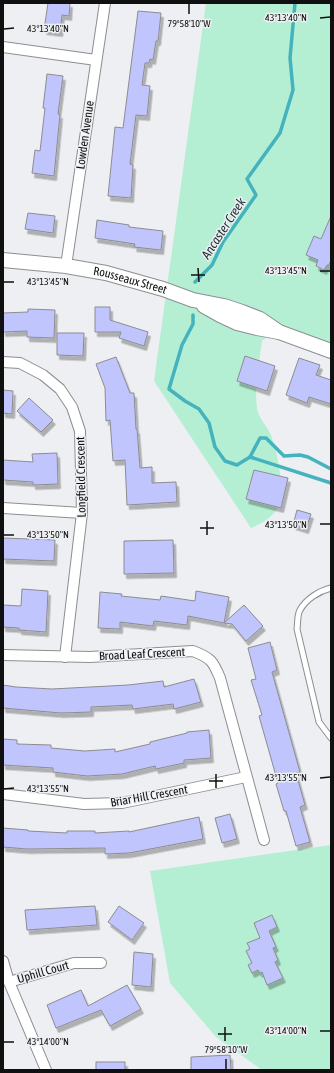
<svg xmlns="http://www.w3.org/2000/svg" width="334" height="1073" font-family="'Asap Condensed',sans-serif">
	<defs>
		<filter id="shadow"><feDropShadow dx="2.5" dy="4.5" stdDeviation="0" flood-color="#0004"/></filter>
	</defs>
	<rect width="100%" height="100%" fill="#edeff2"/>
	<g fill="#b5efd3">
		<path d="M206,3H331V356L270,334L262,341C259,363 254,386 257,408C258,417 266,425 270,433C277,448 285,489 279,505C274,517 262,523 251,528L154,381Z"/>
		<polygon points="331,845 331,1070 262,1070 216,1037 170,983 150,871"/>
	</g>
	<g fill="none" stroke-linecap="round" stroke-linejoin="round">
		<g stroke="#45b3bd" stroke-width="3.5">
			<polyline points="195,282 212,265 223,242 256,195 247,179 280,133 293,90 290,58 295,3"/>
			<polyline points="193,315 193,324 182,345 169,389 185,401 199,409 209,423 215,447 225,461 237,465 250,457 331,483"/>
			<polyline points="250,457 260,438 266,438 284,456 300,455 308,457 331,469"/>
		</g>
	</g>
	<g fill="#c0c5fe" stroke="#8c8c90" filter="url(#shadow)">
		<polygon points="48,3 70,3 69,16 62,15 60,32 44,30"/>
		<polygon points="138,11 161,13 158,41 156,41 153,60 150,59 149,63 145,63 142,85 150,86 147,116 136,115 130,164 133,165 131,198 108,196 115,127 123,128"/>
		<polygon points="47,74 63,76 58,114 60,114 54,176 32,173 35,150 40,151 45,108 43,108"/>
		<polygon points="28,213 55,216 53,233 25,229"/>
		<polygon points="331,216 331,260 329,265 327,265 324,270 316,266 318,260 306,255 314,236 321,239"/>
		<polygon points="97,220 129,225 129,227 163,231 161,250 134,247 135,244 95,238"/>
		<polygon points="95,307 110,307 110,320 148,332 144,346 119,338 121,332 95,332"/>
		<polygon points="28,309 55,310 54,338 27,337 27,331 3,332 3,313 28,312"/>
		<polygon points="57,333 84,333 83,356 57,355"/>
		<polygon points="245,356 275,366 267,391 237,381"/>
		<polygon points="116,357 130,393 134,393 136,429 137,429 140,468 152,467 152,483 176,482 177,502 127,505 125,460 113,461 110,420 106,421 105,388 96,364"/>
		<polygon points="299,358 320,365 316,375 331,380 331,404 309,397 307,403 286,395"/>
		<polygon points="3,390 13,391 12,414 3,413"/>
		<polygon points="29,398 53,420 41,432 17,411"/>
		<polygon points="57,453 58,484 33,485 33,482 3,480 3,460 33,462 32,454"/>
		<polygon points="254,470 288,478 281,508 246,499"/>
		<polygon points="297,510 311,514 306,529 293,525"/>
		<polygon points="3,538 55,540 54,561 3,559"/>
		<polygon points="173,540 174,573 124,574 124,541"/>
		<polygon points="22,589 48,591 46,632 19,630 19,628 3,627 3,605 21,606"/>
		<polygon points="196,591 229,597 224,623 188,616 187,625 154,621 153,626 120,622 120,629 98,628 100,592 122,594 121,596 160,600 161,596 195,601"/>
		<polygon points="244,605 263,626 246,641 232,624 224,623"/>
		<polygon points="270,642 277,670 272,672 300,772 296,773 305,805 300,807 310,842 296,846 286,811 284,811 276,784 278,783 259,716 262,715 251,680 256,679 248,648"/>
		<polygon points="194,679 201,702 174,709 173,704 133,709 132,705 91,707 91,712 61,713 3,708 3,685 16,687 52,689 128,685 163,681 164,687"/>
		<polygon points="209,730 211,758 184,760 184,763 156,769 155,766 122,774 87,776 53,772 53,768 3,765 3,739 17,740 17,744 51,745 51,748 85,751 115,749 115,752 150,744 150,742 187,733 187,732"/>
		<polygon points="230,814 237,839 222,843 215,818"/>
		<polygon points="199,817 203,839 129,853 105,854 105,848 27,849 3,847 3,828 28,830 28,831 67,833 67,831 95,831 95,833 129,831 129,832"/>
		<polygon points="95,906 97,925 27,930 25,910"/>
		<polygon points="119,906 144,923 132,940 108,922"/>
		<polygon points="272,915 277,927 269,931 276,947 273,948 278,960 275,962 283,978 267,985 262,972 260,973 258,970 252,973 248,965 252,963 246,951 250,949 247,943 260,938 254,923"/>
		<polygon points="134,952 153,954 151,987 132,985"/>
		<polygon points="127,985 141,1009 110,1026 101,1010 56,1028 47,1005 81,990 88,1006"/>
		<polygon points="230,1055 231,1070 191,1070 191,1057"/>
		<rect x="96" y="1062" width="29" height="8"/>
	</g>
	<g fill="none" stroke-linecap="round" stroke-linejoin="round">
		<defs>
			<path id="lane" d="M331,588C319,591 306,599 300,610C297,615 298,623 297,629L319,722L331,738"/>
			<g id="street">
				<polyline points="3,47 96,60"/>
				<polyline points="66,266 105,3"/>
				<polyline points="3,362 20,363 43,375 60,389 72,407 80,431 82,513 65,657"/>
				<polyline points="3,508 82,513"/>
				<path d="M3,655L90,657L193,651C211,658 213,661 220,678L264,840"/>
				<polyline points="3,794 84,804 122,803 246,777"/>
				<polyline points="3,961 9,982 46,1070"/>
				<polyline points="9,982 74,963 101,963"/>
			</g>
			<g id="secondary">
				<path id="s1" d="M3,260L66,266L106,273L163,289L193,300L224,306L242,312L260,319L279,332"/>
				<polyline points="204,306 220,315 237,323 257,328 279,332 331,351"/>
			</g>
		</defs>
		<use href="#lane" stroke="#8c8f91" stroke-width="7"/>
		<use href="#street" stroke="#8c8f91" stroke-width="12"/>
		<use href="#secondary" stroke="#8c8f91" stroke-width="16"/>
		<use href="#lane" stroke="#fff" stroke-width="5"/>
		<use href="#street" stroke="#fff" stroke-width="10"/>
		<use href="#secondary" stroke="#fff" stroke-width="14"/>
	</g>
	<path fill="none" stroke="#101011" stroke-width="1.5" d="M189,4V14M320,18L330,17M4,29L14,28M198,268L199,282M320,271H330M191,275H205M4,282H14M207,521V535M320,524H330M200,528H214M4,535H14M216,774V788M320,778L330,777M209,781H223M4,789L14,788M225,1027V1041M320,1031H330M218,1034H232M4,1042H14M226,1059V1069"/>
	<g text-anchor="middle" stroke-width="3" stroke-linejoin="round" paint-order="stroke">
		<g font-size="12" fill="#101011" stroke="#edeff2">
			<text transform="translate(85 135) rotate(-82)" y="4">Lowden Avenue</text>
			<text dy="4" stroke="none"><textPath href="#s1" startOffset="129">Rousseaux Street</textPath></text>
			<text transform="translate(81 477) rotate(-91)" y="4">Longfield Crescent</text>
			<text transform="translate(142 654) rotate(-3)" y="4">Broad Leaf Crescent</text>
			<text transform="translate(149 796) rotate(-10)" y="4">Briar Hill Crescent</text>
			<text transform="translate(43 972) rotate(-16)" y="4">Uphill Court</text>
		</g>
		<g font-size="13" font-style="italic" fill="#1a2e30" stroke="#edeff2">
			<text transform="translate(223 228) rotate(-57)" y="5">Ancaster Creek</text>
		</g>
	</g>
	<g font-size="10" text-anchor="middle" fill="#101011" stroke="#edeff2" stroke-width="3" stroke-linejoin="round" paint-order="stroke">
		<text x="286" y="21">43°13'40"N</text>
		<text x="189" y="27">79°58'10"W</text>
		<text x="48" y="32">43°13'40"N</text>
		<text x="286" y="274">43°13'45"N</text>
		<text x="48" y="285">43°13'45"N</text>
		<text x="286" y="528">43°13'50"N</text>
		<text x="48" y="538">43°13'50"N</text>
		<text x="286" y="781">43°13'55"N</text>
		<text x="48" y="792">43°13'55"N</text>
		<text x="286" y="1034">43°14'00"N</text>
		<text x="48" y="1045">43°14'00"N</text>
		<text x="226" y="1053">79°58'10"W</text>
	</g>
	<rect width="334" height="1073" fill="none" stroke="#101011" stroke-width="8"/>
</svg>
